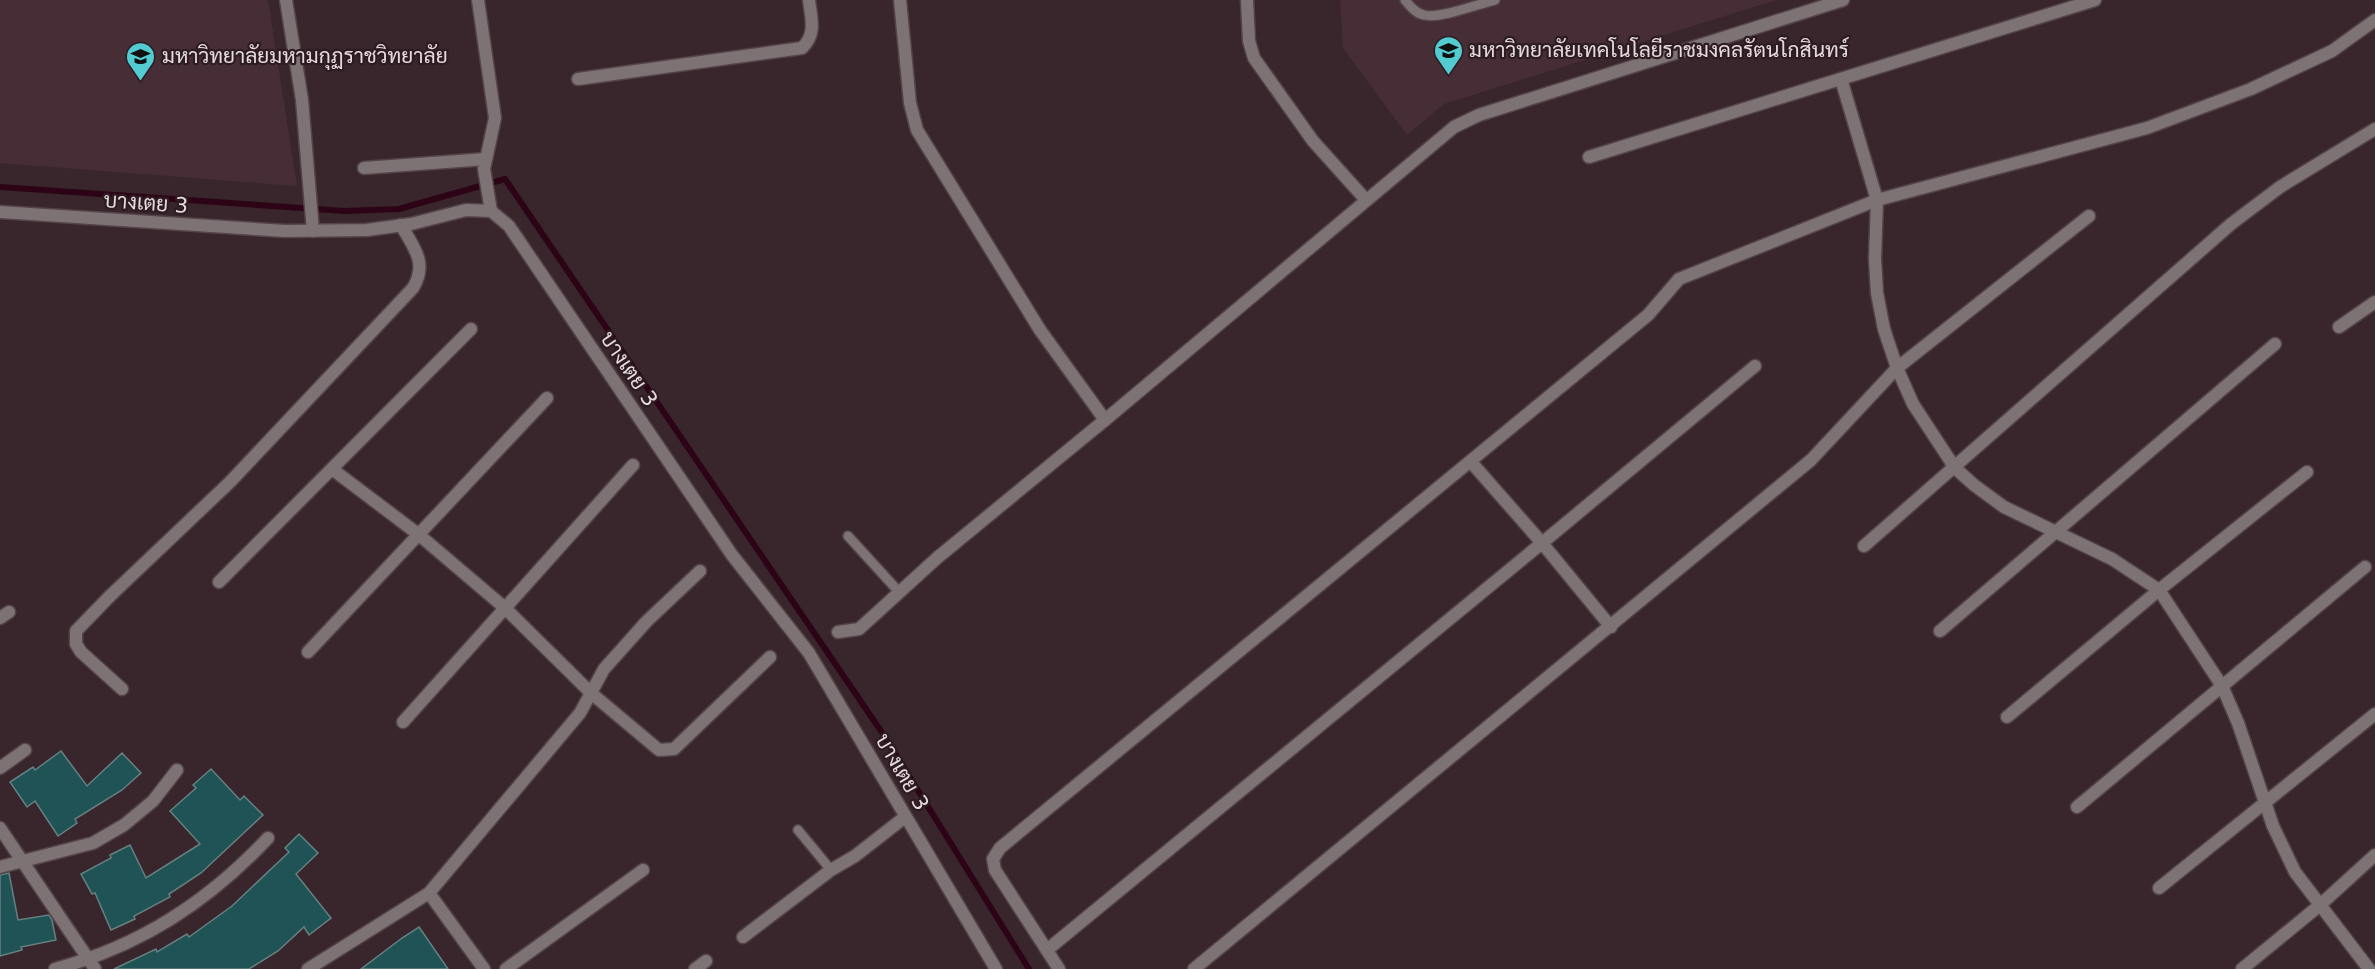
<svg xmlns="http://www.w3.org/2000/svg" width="2375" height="969" font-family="'DejaVu Sans',Sarabun,sans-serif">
	<rect width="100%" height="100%" fill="#38262c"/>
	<g fill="#472e36">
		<polygon points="0,0 268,0 297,186 0,163"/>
		<polygon points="1340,0 1776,0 1444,104 1407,135 1343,48"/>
	</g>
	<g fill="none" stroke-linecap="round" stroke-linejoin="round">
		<polyline stroke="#2d0316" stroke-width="6" points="0,187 344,211 399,209 505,179 881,731 1029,969"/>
	</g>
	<g fill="#1f5355" stroke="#678080" stroke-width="1.5">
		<polygon points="61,751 87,786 122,753 141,773 122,790 75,819 77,823 58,836 35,801 27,807 10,782 33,767 35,770"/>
		<polygon points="211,769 240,800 244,796 263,815 201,873 169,894 170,897 134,916 135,919 111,930 95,893 92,894 81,874 111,858 110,855 130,845 146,878 200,844 170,811 196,788 193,785"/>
		<polygon points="299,834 318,853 296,874 331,918 309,935 304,927 278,951 249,969 114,969 156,949 157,952 187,934 189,937 232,906 289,852 285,848"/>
		<polygon points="9,873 18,920 49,915 52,920 56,940 21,947 22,950 0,956 0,875"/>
		<polygon points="419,927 448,969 361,969 402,938"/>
	</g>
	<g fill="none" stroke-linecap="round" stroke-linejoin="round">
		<defs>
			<g id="service">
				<path d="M1405,0C1410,6 1415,13 1424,15C1440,19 1478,4 1495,0"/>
				<polyline points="848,536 900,593"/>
				<polyline points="798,830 831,870"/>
			</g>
			<g id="minor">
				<polyline points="286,0 302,100 313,231"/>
				<polyline points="478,0 495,118 484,169 491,211"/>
				<polyline points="900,0 910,103 917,130 1040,330 1105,420"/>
				<polyline points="1247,0 1249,41 1254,58 1313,141 1366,200"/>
				<path d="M578,79L802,48C817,34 811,18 809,0"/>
				<polyline points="1841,79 1877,200 1875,259 1877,293 1884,329 1897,368 1913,404 1955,468 1974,485 2004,507 2112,559 2159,590 2222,686 2238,723 2273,826 2295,872 2369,969"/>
				<polyline points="1589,157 2095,0"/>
				<polyline points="364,168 486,159"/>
				<polyline points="0,212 285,231 367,230 411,224 466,210 491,211 509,226 732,555 809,653 996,969"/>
				<polyline points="2339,327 2375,302"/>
				<polyline points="1471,462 1542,543 1611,627"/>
				<polyline points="332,469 418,534 505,608 591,693 659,750 674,749 770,657"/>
				<polyline points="1864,546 2231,224 2280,187 2375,129"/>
				<polyline points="219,582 471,329"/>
				<polyline points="0,618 9,612"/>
				<polyline points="1940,631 2275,344"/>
				<polyline points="838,632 859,629 937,558 1105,420 1454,127 1479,115 1843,0"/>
				<polyline points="308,652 547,398"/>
				<path d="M122,689L81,652L76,644V631L110,596L230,482L413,288C428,263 414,248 401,225"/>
				<polyline points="2007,717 2159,590 2307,472"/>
				<polyline points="403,722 633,465"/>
				<polyline points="0,768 25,750"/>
				<polyline points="2077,807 2365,567"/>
				<polyline points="0,828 95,969"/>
				<polyline points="0,867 93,843 124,825 153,801 177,770"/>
				<polyline points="2159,888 2375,714"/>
				<polyline points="429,893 484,969"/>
				<polyline points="743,937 831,870 855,856 905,817"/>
				<polyline points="1047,950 1542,543 1755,366"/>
				<path d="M55,969C140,946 208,902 268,838"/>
				<polyline points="308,969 429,893 580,713 604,669 647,621 700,571"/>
				<polyline points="506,969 643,870"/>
				<polyline points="695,969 706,961"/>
				<polyline points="1059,969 995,870 993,859 1000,848 1648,315 1679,279 1877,200 2147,128 2251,89 2332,51 2375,20"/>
				<polyline points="1194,969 1811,460 1897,368 2089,216"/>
				<polyline points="2242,969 2320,905 2375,855"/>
			</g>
		</defs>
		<use href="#service" stroke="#544348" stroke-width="12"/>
		<use href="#minor" stroke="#544348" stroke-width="15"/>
		<use href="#service" stroke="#7d7375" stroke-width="9"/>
		<use href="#minor" stroke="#7d7375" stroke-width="12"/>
	</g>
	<defs>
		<symbol id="university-pin" viewBox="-11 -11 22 30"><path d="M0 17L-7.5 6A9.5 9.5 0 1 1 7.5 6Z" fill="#52ccd1" stroke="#2d1c22"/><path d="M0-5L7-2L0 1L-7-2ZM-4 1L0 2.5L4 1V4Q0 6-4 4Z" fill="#111"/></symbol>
	</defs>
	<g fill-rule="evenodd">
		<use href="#university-pin" x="1432" y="34" width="33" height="45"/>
		<use href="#university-pin" x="124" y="40" width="33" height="45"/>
	</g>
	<g text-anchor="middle" stroke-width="4.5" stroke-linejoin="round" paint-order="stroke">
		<g font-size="21" fill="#e6dadd" stroke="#2d1c22" text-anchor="start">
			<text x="1469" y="57">มหาวิทยาลัยเทคโนโลยีราชมงคลรัตนโกสินทร์</text>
			<text x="162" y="63">มหาวิทยาลัยมหามกุฏราชวิทยาลัย</text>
		</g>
		<g font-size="21" fill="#e6dadd" stroke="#2d1c22">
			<text transform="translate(146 203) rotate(4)" y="7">บางเตย 3</text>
			<text transform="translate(629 369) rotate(56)" y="7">บางเตย 3</text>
			<text transform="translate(902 772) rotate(60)" y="7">บางเตย 3</text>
		</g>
	</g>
</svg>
